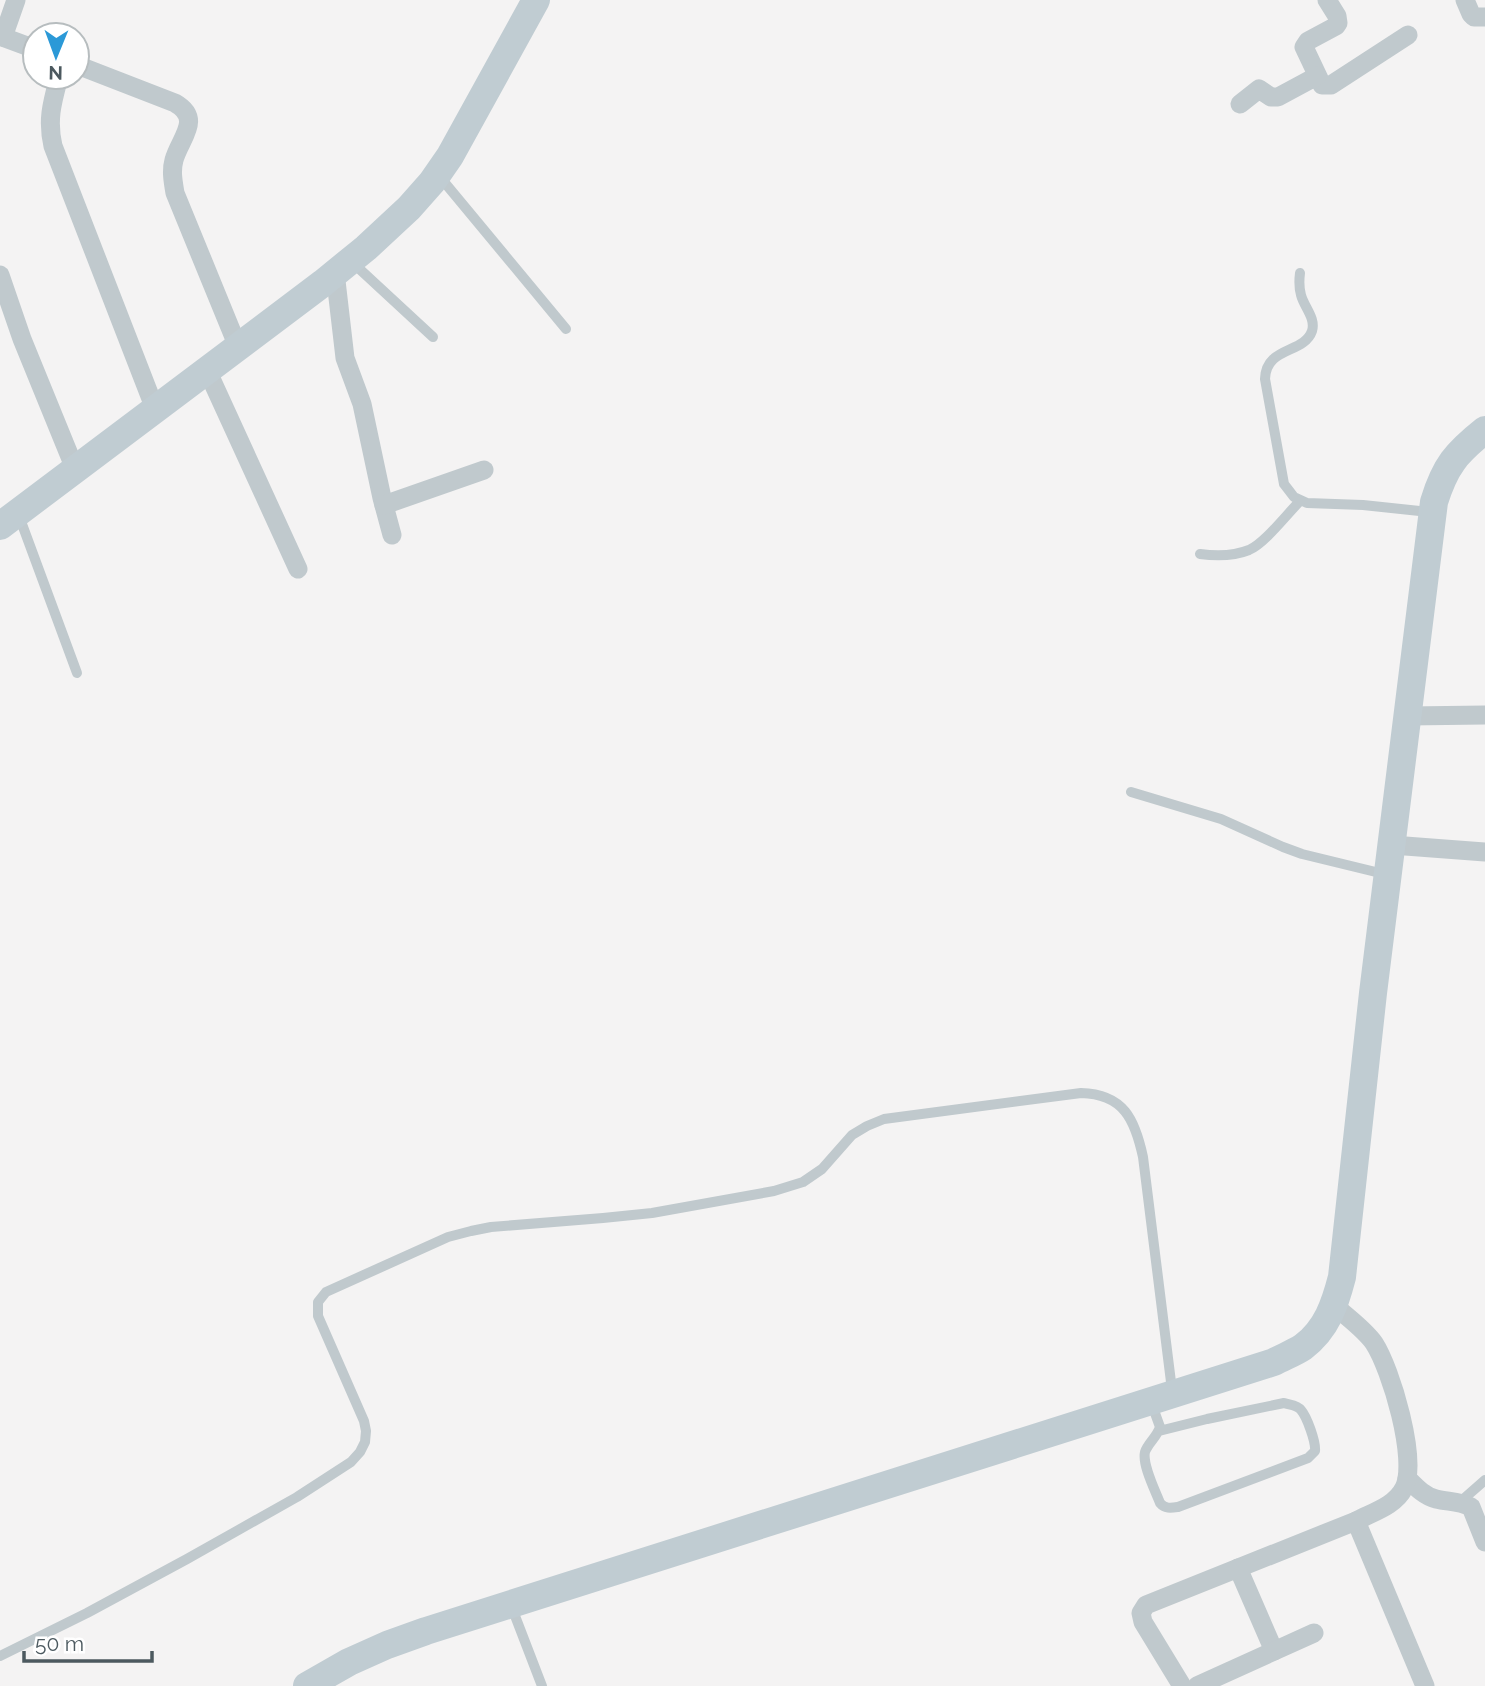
<svg xmlns="http://www.w3.org/2000/svg" width="1485" height="1686" font-family="Raleway,sans-serif">
	<rect width="100%" height="100%" fill="#f4f3f3"/>
	<g fill="none" stroke-linecap="round" stroke-linejoin="round">
		<g stroke="#c0c9cd" stroke-width="10">
			<polyline points="440,177 566,329"/>
			<polyline points="353,263 433,337"/>
			<path d="M1300,273C1299,281 1299,288 1301,295C1304,307 1316,318 1312,331C1304,354 1266,346 1265,379L1284,484L1294,497L1307,503L1363,505L1429,512"/>
			<polyline points="19,516 77,673"/>
			<path d="M1200,554C1215,556 1234,556 1249,550C1265,543 1287,514 1300,501"/>
			<polyline points="1131,792 1221,819 1283,847 1302,854 1384,874"/>
			<path d="M1151,1402L1160,1427C1157,1437 1148,1443 1145,1452C1142,1465 1155,1490 1160,1503C1165,1509 1171,1508 1178,1507L1308,1458L1315,1451C1316,1442 1307,1417 1301,1410C1297,1405 1290,1405 1284,1403L1207,1419L1159,1431"/>
			<polyline points="1460,1502 1485,1480"/>
			<polyline points="512,1608 542,1686"/>
			<path d="M0,1656L87,1613L187,1559L297,1497L351,1462L360,1452L365,1442L366,1431L364,1421L318,1316V1302L326,1292L448,1237L471,1231L491,1227L603,1218L652,1213L774,1191L803,1182L822,1169L852,1135L867,1126L884,1119L1081,1093C1124,1094 1135,1120 1143,1157L1172,1390"/>
		</g>
		<g stroke="#c0c9cd" stroke-width="19">
			<polyline points="1327,0 1337,16 1338,23 1336,26 1308,41 1304,47 1322,85 1331,85 1408,35"/>
			<polyline points="1465,0 1471,14 1474,17 1485,17"/>
			<polyline points="0,36 35,49"/>
			<polyline points="3,37 16,0"/>
			<path d="M77,65L175,103C203,119 180,138 174,160C171,171 173,181 175,193L238,347"/>
			<path d="M59,77C52,103 47,120 53,146L155,409"/>
			<polyline points="1240,104 1259,89 1271,97 1278,97 1317,76"/>
			<polyline points="335,272 345,358 362,404 382,498 392,535"/>
			<polyline points="0,275 22,339 75,469"/>
			<polyline points="207,370 298,569"/>
			<polyline points="384,505 484,470"/>
			<polyline points="1408,716 1485,715"/>
			<polyline points="1392,845 1485,852"/>
			<path d="M1407,1478C1416,1487 1424,1496 1436,1499C1448,1502 1459,1501 1471,1507L1485,1542"/>
			<polyline points="1356,1521 1425,1686"/>
			<polyline points="1238,1568 1274,1651"/>
			<path d="M1182,1686L1143,1622L1141,1613L1146,1605L1356,1521C1373,1512 1395,1506 1404,1488C1418,1460 1391,1369 1374,1343C1364,1329 1348,1318 1335,1306"/>
			<polyline points="1197,1686 1314,1633"/>
		</g>
		<g stroke="#c0ccd2" stroke-width="28">
			<polyline points="0,526 323,283 366,248 409,208 432,182 450,156 536,0"/>
			<path d="M307,1686L349,1662L387,1645L426,1631L1274,1362C1283,1357 1294,1353 1303,1347C1327,1329 1335,1304 1342,1277L1373,993L1434,502C1445,466 1456,453 1485,430"/>
		</g>
	</g>
	<g transform="translate(56 56) rotate(181)"><circle r="33" fill="#ffffff" stroke="#b7bdbf" stroke-width="2"/>
	<path d="M0-5L12 26L0 18L-12 26Z" fill="#2b99d7"/>
	<text y="-10" font-size="19" font-weight="bold" text-anchor="middle" fill="#4c595f">N</text>
	</g>
	<path d="M24 1651v10h128v-10" fill="none" stroke="#4c595f" stroke-width="3.5"/>
	<text x="35" y="1651" font-size="21" fill="#4c595f" stroke="#ffffff" stroke-width="5" paint-order="stroke">50 m</text>
</svg>
